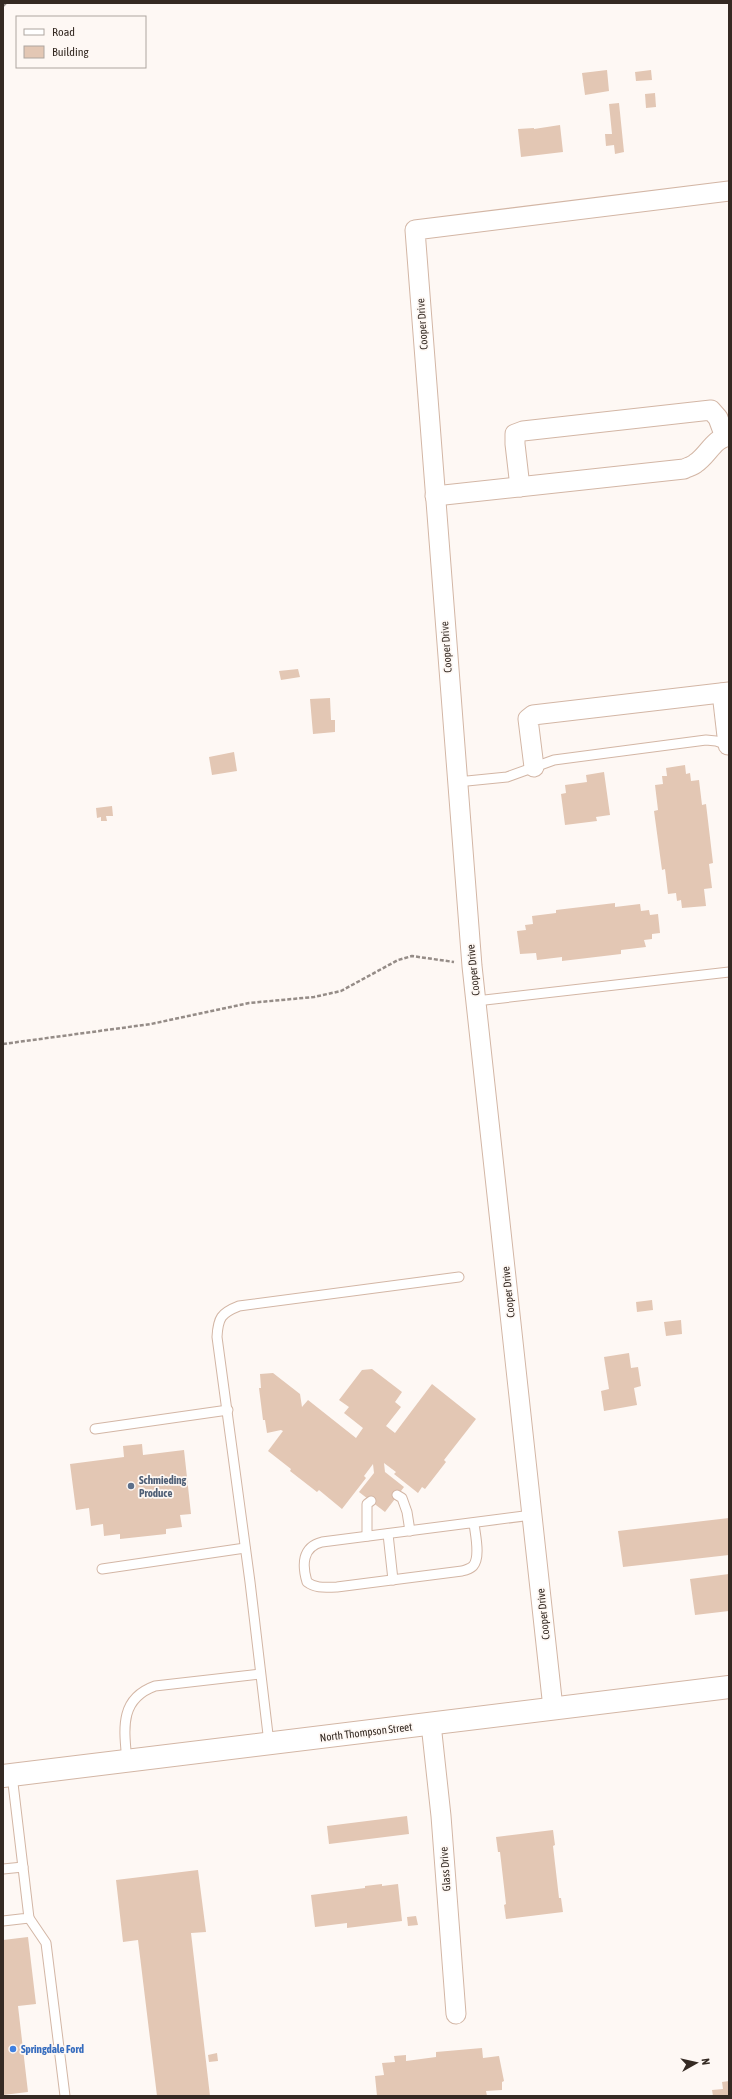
<svg xmlns="http://www.w3.org/2000/svg" width="732" height="2099" font-family="'Asap Condensed',sans-serif">
	<rect width="100%" height="100%" fill="#fef8f4"/>
	<g fill="#e3c7b4">
		<polygon points="607,70 609,91 585,95 582,73"/>
		<polygon points="651,70 652,80 636,81 635,72"/>
		<polygon points="655,93 656,107 646,108 645,94"/>
		<polygon points="619,103 624,152 615,154 614,145 606,146 605,134 612,134 609,104"/>
		<polygon points="560,125 563,152 521,157 518,129 534,128 534,129"/>
		<polygon points="298,669 300,677 281,680 279,671"/>
		<polygon points="330,698 331,720 335,720 335,732 313,734 310,699"/>
		<polygon points="234,752 237,771 212,775 209,757"/>
		<polygon points="685,765 686,774 690,773 691,781 699,780 702,805 706,804 713,863 709,864 712,888 704,889 706,906 682,908 681,900 677,901 676,893 668,894 665,869 662,870 654,811 658,810 655,785 663,784 662,776 667,776 666,768"/>
		<polygon points="604,772 610,815 596,817 597,821 565,825 561,794 566,793 565,785 587,782 586,775"/>
		<polygon points="112,806 113,816 106,816 107,821 101,821 101,817 97,818 96,808"/>
		<polygon points="615,903 615,907 640,904 641,911 649,910 650,915 658,914 660,933 652,934 652,939 644,940 646,947 621,950 621,954 562,961 562,957 537,960 536,953 520,954 517,931 526,930 525,925 533,924 532,916 556,913 556,910"/>
		<polygon points="652,1300 653,1310 637,1312 636,1302"/>
		<polygon points="681,1320 682,1334 666,1336 664,1322"/>
		<polygon points="629,1353 631,1368 638,1367 641,1386 634,1388 637,1405 604,1411 601,1391 609,1389 604,1357"/>
		<polygon points="372,1369 402,1392 395,1402 401,1407 386,1426 395,1433 432,1384 476,1419 444,1460 446,1462 425,1489 422,1487 418,1493 394,1474 396,1472 384,1463 385,1472 404,1487 385,1512 359,1492 374,1473 373,1464 364,1476 366,1478 342,1509 319,1490 317,1492 290,1471 291,1469 268,1451 283,1431 281,1430 267,1433 265,1420 263,1420 259,1388 261,1388 260,1374 273,1373 300,1394 302,1407 308,1400 356,1438 363,1428 344,1413 349,1407 339,1400 362,1370"/>
		<polygon points="142,1444 143,1455 184,1450 191,1514 180,1515 182,1527 166,1529 166,1534 120,1539 120,1534 104,1536 103,1524 91,1526 89,1508 76,1510 70,1464 124,1457 123,1446"/>
		<polygon points="729,1518 729,1555 623,1567 618,1531"/>
		<polygon points="729,1574 729,1611 695,1615 690,1579"/>
		<polygon points="407,1816 409,1834 329,1844 327,1826"/>
		<polygon points="553,1830 555,1845 553,1846 559,1898 561,1898 563,1912 506,1919 504,1905 506,1904 500,1852 498,1852 496,1837"/>
		<polygon points="198,1870 206,1932 191,1933 210,2096 157,2096 138,1940 123,1942 116,1880"/>
		<polygon points="382,1884 382,1886 398,1884 402,1921 347,1928 347,1923 315,1927 311,1895 365,1888 365,1886"/>
		<polygon points="416,1916 418,1925 408,1926 407,1917"/>
		<polygon points="28,1937 36,2004 18,2006 28,2092 3,2095 3,1940"/>
		<polygon points="482,2048 483,2058 499,2056 504,2081 502,2082 502,2090 486,2091 487,2096 377,2096 375,2076 384,2075 382,2063 395,2062 394,2056 406,2055 406,2061 436,2057 436,2052"/>
		<polygon points="217,2053 218,2061 209,2062 208,2055"/>
		<polygon points="729,2081 729,2096 713,2096 712,2090 723,2089 722,2082"/>
	</g>
	<g fill="none" stroke-linecap="round" stroke-linejoin="round">
		<defs>
			<g id="lane">
				<polyline points="457,782 507,777 554,760 706,740 716,741 728,745"/>
				<polyline points="476,1001 729,972"/>
				<polyline points="95,1429 228,1410"/>
				<polyline points="397,1495 402,1498 407,1512 410,1531"/>
				<path d="M474,1523C475,1534 481,1557 473,1566C470,1569 466,1570 462,1571L337,1587C327,1587 316,1589 307,1582C302,1565 302,1547 322,1542C392,1533 462,1524 532,1515"/>
				<polyline points="388,1534 393,1580"/>
				<polyline points="367,1536 367,1504 371,1501"/>
				<polyline points="102,1569 245,1548"/>
				<path d="M269,1743L250,1582L217,1337C218,1318 221,1313 239,1306L459,1277"/>
				<path d="M127,1761C124,1729 119,1699 155,1686L260,1674"/>
				<polyline points="3,1869 23,1867"/>
				<polyline points="29,1918 46,1943 65,2096"/>
				<polyline points="3,1921 29,1918 12,1775"/>
			</g>
			<g id="street">
				<polyline points="520,487 515,444 515,434 523,431 711,410 718,418 725,437"/>
				<path d="M435,496L684,469C688,467 693,466 696,463C708,455 714,438 729,436"/>
				<polyline points="722,693 728,745"/>
				<polyline points="534,767 528,719 533,715 729,692"/>
				<polyline points="553,1708 472,966 415,230 729,191"/>
				<polyline points="431,1724 441,1816 456,2014"/>
			</g>
			<polyline id="primary" points="3,1776 729,1687"/>
		</defs>
		<use href="#lane" stroke="#d3b6a5" stroke-width="11"/>
		<use href="#street" stroke="#d3b6a5" stroke-width="21"/>
		<use href="#primary" stroke="#d3b6a5" stroke-width="24"/>
		<g stroke="#958c87" stroke-width="2.5" stroke-dasharray="4 2" stroke-linecap="butt">
			<polyline points="3,6 6,3"/>
			<polyline points="3,1044 151,1024 249,1003 314,997 341,991 398,960 412,956 454,962"/>
		</g>
		<use href="#lane" stroke="#fff" stroke-width="9"/>
		<use href="#street" stroke="#fff" stroke-width="19"/>
		<use href="#primary" stroke="#fff" stroke-width="22"/>
	</g>
	<circle fill="#5c6f8a" stroke="#fef8f4" stroke-width="1.5" cx="131" cy="1486" r="4"/>
	<circle fill="#3f7fe0" stroke="#fef8f4" stroke-width="1.5" cx="13" cy="2049" r="4"/>
	<g text-anchor="middle" stroke-width="3.5" stroke-linejoin="round" paint-order="stroke">
		<g font-size="11" fill="#352a23" stroke="#fef8f4">
			<text transform="translate(422 324) rotate(-94)" y="4">Cooper Drive</text>
			<text transform="translate(446 647) rotate(-94)" y="4">Cooper Drive</text>
			<text transform="translate(473 970) rotate(-96)" y="4">Cooper Drive</text>
			<text transform="translate(508 1292) rotate(-96)" y="4">Cooper Drive</text>
			<text transform="translate(543 1614) rotate(-96)" y="4">Cooper Drive</text>
			<text transform="translate(366 1732) rotate(-7)" y="4">North Thompson Street</text>
			<text transform="translate(445 1869) rotate(-94)" y="4">Glass Drive</text>
		</g>
		<g font-size="11" font-weight="bold" fill="#4e5e75" stroke="#fef8f4" text-anchor="start">
			<text x="139" y="1484">Schmieding<tspan x="139" dy="13">Produce</tspan></text>
		</g>
		<g font-size="11" font-weight="bold" fill="#366cbe" stroke="#fef8f4" text-anchor="start">
			<text x="21" y="2053">Springdale Ford</text>
		</g>
	</g>
	<rect width="732" height="2099" fill="none" stroke="#352a23" stroke-width="8"/>
	<rect x="16" y="16" width="130" height="52" fill="#fef8f4" stroke="#aea6a0"/>
	<rect x="24" y="29" width="20" height="6" fill="#ffffff" stroke="#aea6a0"/>
	<text x="52" y="36" font-size="12" fill="#352a23">Road</text>
	<rect x="24" y="46" width="20" height="12" fill="#e3c7b4" stroke="#aea6a0"/>
	<text x="52" y="56" font-size="12" fill="#352a23">Building</text>
	<g transform="translate(696 2063) rotate(82)" stroke="#fef8f4" stroke-width="3" paint-order="stroke">
	<path d="M0-3L7 15L0 10L-7 15Z" fill="#352a23"/>
	<text y="-6" font-size="11" font-weight="bold" text-anchor="middle" fill="#352a23">N</text>
	</g>
</svg>
